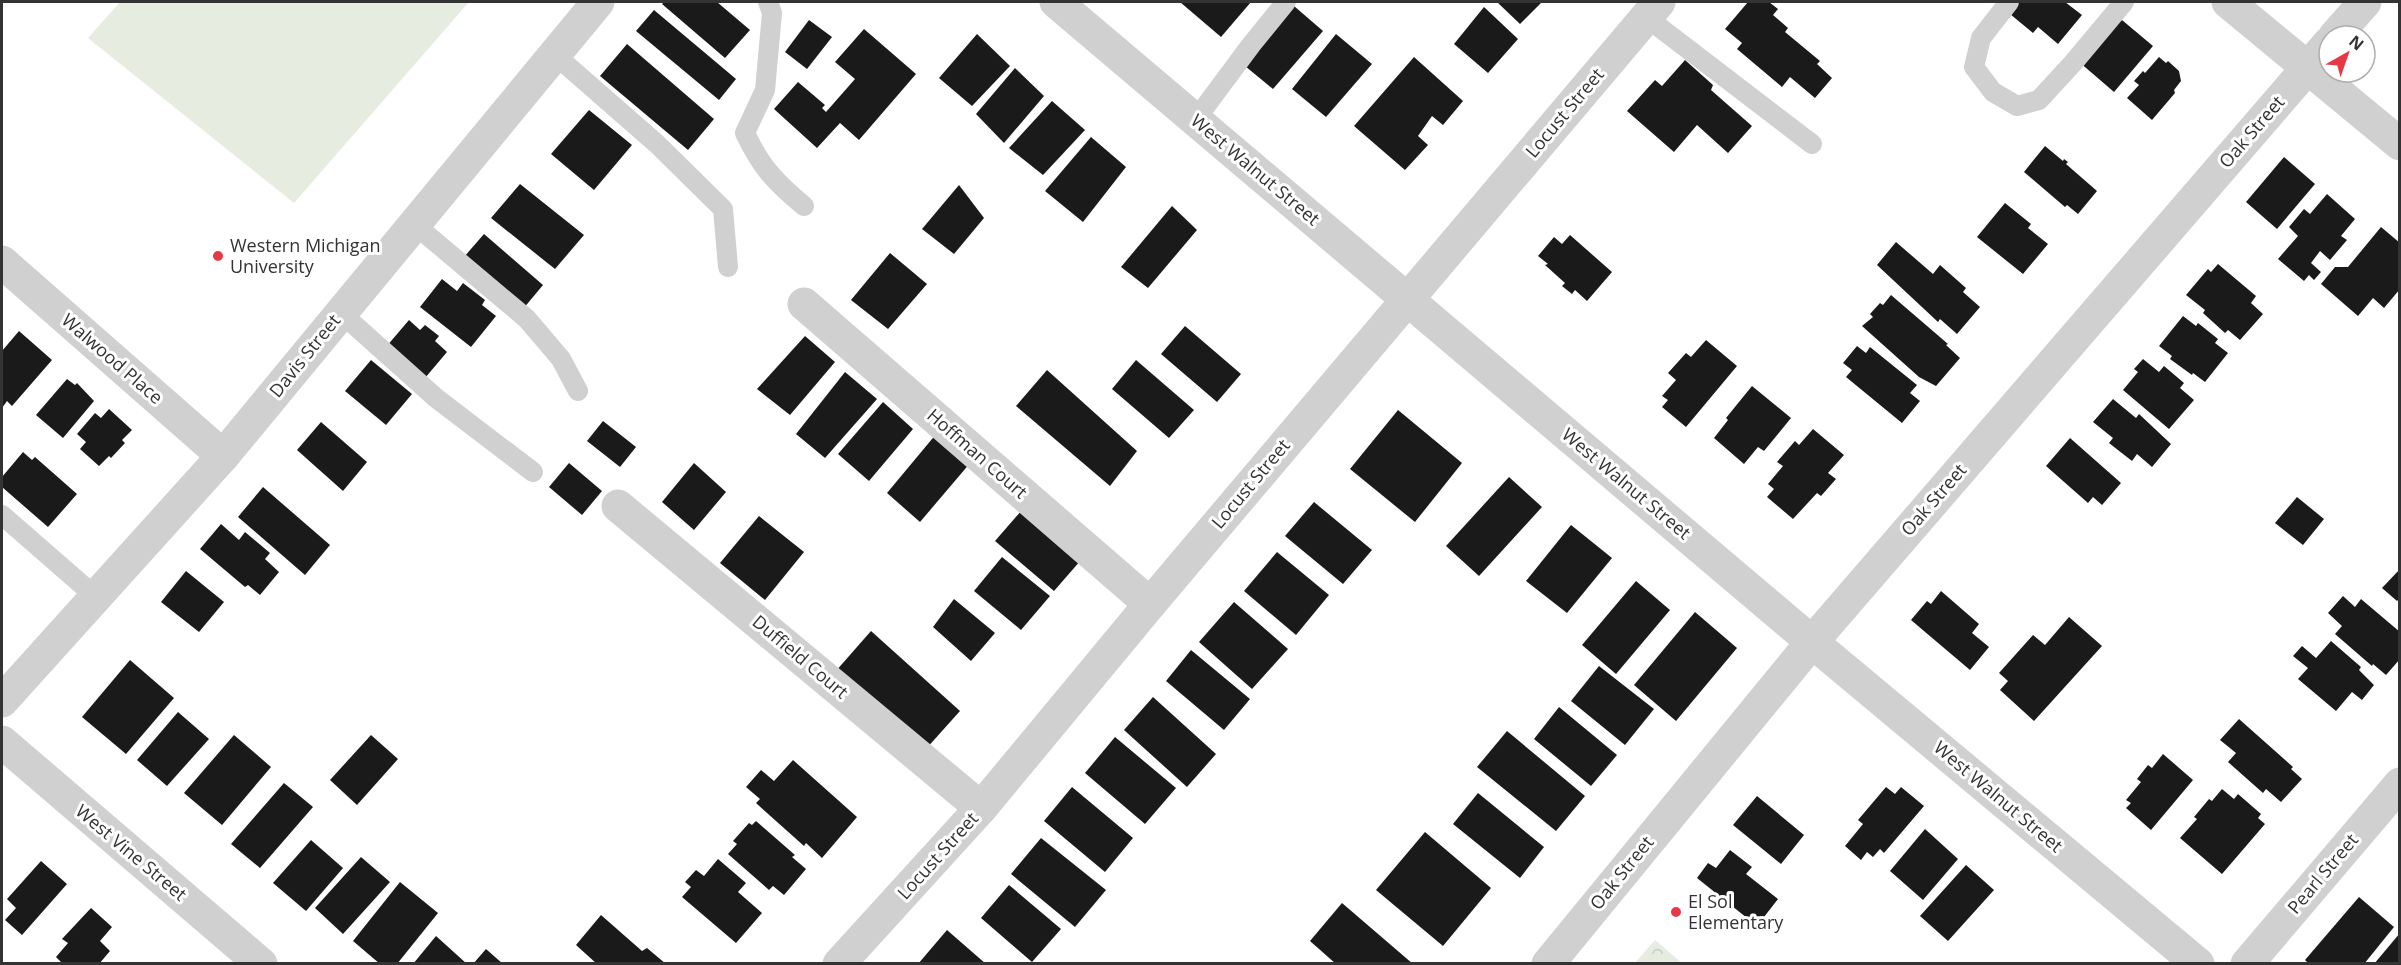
<svg xmlns="http://www.w3.org/2000/svg" width="2401" height="965" font-family="'Open Sans',sans-serif">
	<defs>
		<pattern id="park-crowns" width="20" height="18" patternUnits="userSpaceOnUse" patternTransform="scale(1.5)"><rect width="20" height="18" fill="#e6ecdf"/><path d="M2 6a3 3 0 1 1 6 0M12 15a3 3 0 1 1 6 0" fill="none" stroke="#c6cbc0"/></pattern>
	</defs>
	<rect width="100%" height="100%" fill="#fff"/>
	<polygon fill="#e6ecdf" points="120,2 469,2 294,203 88,38"/>
	<polygon fill="url(#park-crowns)" points="1655,940 1682,963 1635,963"/>
	<g fill="#1a1a1a">
		<polygon points="664,2 717,2 750,30 725,58 662,4"/>
		<polygon points="1180,2 1251,2 1221,37"/>
		<polygon points="1497,2 1542,2 1520,24"/>
		<polygon points="1748,2 1769,2 1778,9 1773,15 1788,28 1785,32 1820,61 1817,64 1832,78 1815,98 1790,77 1782,87 1737,49 1742,43 1725,29"/>
		<polygon points="2011,2 2065,2 2082,15 2058,44 2038,27 2033,33 2004,9"/>
		<polygon points="1294,6 1323,31 1273,89 1245,66"/>
		<polygon points="1484,7 1518,39 1488,73 1454,44"/>
		<polygon points="654,10 736,79 719,100 636,31"/>
		<polygon points="2116,15 2153,46 2114,92 2078,61"/>
		<polygon points="809,20 832,37 807,69 785,52"/>
		<polygon points="864,29 916,74 859,140 840,123 817,148 774,109 798,82 825,105 822,108 826,112 855,79 835,62"/>
		<polygon points="977,34 1010,66 972,106 939,78"/>
		<polygon points="1336,34 1372,64 1326,117 1292,89"/>
		<polygon points="627,44 714,119 688,150 600,76"/>
		<polygon points="1414,57 1463,101 1443,125 1432,116 1418,136 1428,145 1405,170 1354,126"/>
		<polygon points="2159,57 2166,63 2168,61 2179,71 2181,81 2174,90 2175,93 2152,120 2127,98 2139,85 2134,81 2143,71 2145,73"/>
		<polygon points="1685,60 1713,85 1711,90 1752,126 1728,153 1697,125 1674,152 1627,111 1655,80 1662,86"/>
		<polygon points="1015,68 1044,96 1004,143 976,114"/>
		<polygon points="1052,101 1085,130 1043,175 1009,148"/>
		<polygon points="589,110 632,145 594,190 551,154"/>
		<polygon points="1091,137 1126,167 1083,222 1045,191"/>
		<polygon points="2045,146 2063,161 2064,159 2068,162 2066,164 2097,191 2078,214 2067,205 2065,207 2024,172"/>
		<polygon points="2284,157 2315,184 2277,229 2246,202"/>
		<polygon points="520,184 584,235 555,269 491,218"/>
		<polygon points="959,185 984,218 954,254 922,229"/>
		<polygon points="2327,194 2355,219 2341,236 2347,240 2330,260 2320,251 2311,263 2321,272 2314,280 2309,275 2304,281 2278,259 2298,236 2289,227 2304,209 2310,214"/>
		<polygon points="2005,203 2031,224 2028,228 2048,244 2023,274 1977,237"/>
		<polygon points="1172,206 1197,230 1148,288 1121,267"/>
		<polygon points="2381,227 2400,243 2400,289 2384,308 2373,298 2358,316 2321,284 2335,267 2348,267"/>
		<polygon points="484,234 543,285 523,309 464,257"/>
		<polygon points="1570,235 1612,272 1587,301 1575,290 1572,294 1562,286 1565,283 1545,265 1548,264 1538,256 1554,237 1562,244"/>
		<polygon points="1896,242 1933,274 1940,265 1966,288 1963,292 1980,307 1957,334 1940,319 1938,322 1877,265"/>
		<polygon points="890,253 927,284 888,329 851,300"/>
		<polygon points="2218,264 2256,296 2251,303 2263,314 2240,340 2228,330 2225,333 2203,313 2205,310 2186,295 2208,269 2211,272"/>
		<polygon points="442,279 457,291 463,283 485,300 482,305 496,316 471,347 420,307"/>
		<polygon points="1891,295 1948,344 1946,345 1960,358 1936,386 1919,377 1862,326 1873,317 1870,314 1880,303 1883,305"/>
		<polygon points="2183,316 2196,326 2198,323 2218,339 2215,343 2228,353 2205,382 2193,373 2192,375 2170,359 2172,356 2159,346"/>
		<polygon points="409,320 420,330 425,325 439,336 435,341 447,352 425,378 386,347"/>
		<polygon points="1185,326 1241,374 1217,402 1161,354"/>
		<polygon points="19,331 52,360 12,406 7,401 2,408 2,351"/>
		<polygon points="805,336 835,362 790,415 757,389"/>
		<polygon points="1706,340 1737,366 1686,427 1662,407 1668,400 1662,396 1676,380 1668,373 1686,353 1691,357"/>
		<polygon points="1857,346 1866,353 1870,347 1917,385 1910,393 1920,401 1902,423 1846,377 1852,370 1843,363"/>
		<polygon points="2143,359 2159,372 2164,366 2184,383 2180,388 2194,400 2169,429 2123,390 2138,372 2134,369"/>
		<polygon points="371,360 412,394 386,425 345,391"/>
		<polygon points="1136,360 1194,410 1169,438 1112,389"/>
		<polygon points="1047,370 1137,451 1110,486 1016,406"/>
		<polygon points="845,372 877,399 825,458 796,434"/>
		<polygon points="67,379 75,385 77,383 94,401 63,438 36,415"/>
		<polygon points="1752,386 1791,418 1764,451 1758,447 1744,464 1714,438 1728,420 1726,418"/>
		<polygon points="2113,399 2136,418 2139,414 2171,444 2152,467 2137,454 2132,461 2109,443 2113,438 2093,422"/>
		<polygon points="883,402 913,429 869,481 838,454"/>
		<polygon points="109,409 132,430 122,440 125,443 111,458 109,456 99,466 80,449 86,442 77,434 95,413 101,418"/>
		<polygon points="1398,410 1462,463 1415,522 1350,469"/>
		<polygon points="603,421 636,447 620,467 587,441"/>
		<polygon points="321,422 367,462 343,491 297,450"/>
		<polygon points="1813,429 1844,455 1828,473 1836,479 1821,496 1817,493 1793,519 1767,497 1774,489 1768,484 1783,466 1777,462 1795,441 1799,445"/>
		<polygon points="937,433 971,462 920,522 887,493"/>
		<polygon points="2070,438 2121,483 2102,505 2093,497 2088,503 2046,466"/>
		<polygon points="23,452 32,460 35,457 77,494 48,527 2,487 2,477"/>
		<polygon points="569,463 602,491 582,515 549,487"/>
		<polygon points="694,463 726,492 694,530 662,502"/>
		<polygon points="1509,477 1542,507 1479,576 1446,546"/>
		<polygon points="263,487 330,545 305,575 238,517"/>
		<polygon points="2297,497 2324,519 2303,545 2275,523"/>
		<polygon points="1314,502 1372,550 1343,584 1285,536"/>
		<polygon points="1022,510 1081,560 1054,591 995,541"/>
		<polygon points="759,516 804,552 765,600 720,563"/>
		<polygon points="221,524 239,540 245,532 270,553 265,559 279,572 260,595 248,585 245,587 200,549"/>
		<polygon points="1571,525 1612,558 1567,613 1526,581"/>
		<polygon points="1277,552 1329,595 1296,635 1244,591"/>
		<polygon points="1002,557 1050,596 1021,630 974,591"/>
		<polygon points="2400,569 2400,598 2397,601 2382,588"/>
		<polygon points="186,571 224,602 199,632 161,602"/>
		<polygon points="1636,581 1670,610 1616,674 1582,645"/>
		<polygon points="1941,591 1979,624 1972,633 1989,647 1970,670 1911,620 1927,601 1931,604"/>
		<polygon points="2343,596 2355,607 2361,599 2400,632 2400,659 2386,675 2373,664 2372,666 2335,634 2342,626 2328,613"/>
		<polygon points="954,599 995,633 971,661 933,627"/>
		<polygon points="1234,602 1288,649 1252,689 1199,642"/>
		<polygon points="1695,612 1737,648 1676,721 1634,685"/>
		<polygon points="2069,617 2102,646 2034,721 2000,690 2008,681 1999,673 2033,635 2045,645"/>
		<polygon points="871,631 960,711 925,750 835,672"/>
		<polygon points="2331,641 2361,667 2359,670 2374,685 2362,700 2352,692 2336,711 2298,679 2308,668 2293,656 2302,646 2316,658"/>
		<polygon points="1191,650 1250,699 1224,730 1166,681"/>
		<polygon points="130,660 174,698 126,754 82,717"/>
		<polygon points="1599,666 1654,709 1625,745 1571,701"/>
		<polygon points="1153,697 1216,754 1187,787 1124,730"/>
		<polygon points="1559,707 1617,755 1591,786 1534,739"/>
		<polygon points="178,712 209,739 167,786 137,760"/>
		<polygon points="2239,719 2293,767 2291,769 2302,779 2281,802 2266,789 2263,793 2228,762 2236,753 2220,740"/>
		<polygon points="1507,731 1585,796 1556,831 1477,767"/>
		<polygon points="234,735 271,767 222,825 184,793"/>
		<polygon points="371,735 398,759 357,805 330,780"/>
		<polygon points="1115,737 1176,788 1145,824 1085,773"/>
		<polygon points="2163,754 2193,780 2151,830 2126,808 2131,803 2126,800 2141,782 2137,779 2148,765 2152,768"/>
		<polygon points="793,760 857,817 822,858 806,843 804,846 756,803 760,799 746,787 761,770 774,781"/>
		<polygon points="284,783 313,807 260,868 231,844"/>
		<polygon points="1072,787 1133,838 1105,872 1044,821"/>
		<polygon points="1886,787 1895,794 1901,787 1924,806 1884,853 1880,849 1873,857 1867,852 1861,860 1845,846 1863,824 1858,820"/>
		<polygon points="2222,789 2234,799 2238,794 2261,814 2258,818 2265,824 2222,874 2180,838 2197,819 2194,817 2209,799 2212,801"/>
		<polygon points="1478,793 1544,847 1520,878 1453,824"/>
		<polygon points="1757,796 1804,835 1781,864 1733,825"/>
		<polygon points="756,821 795,855 792,857 806,869 784,895 773,886 769,890 728,854 737,844 733,841 749,823 752,825"/>
		<polygon points="1925,829 1958,859 1923,900 1890,871"/>
		<polygon points="1425,832 1491,888 1443,946 1376,890"/>
		<polygon points="1041,838 1106,890 1075,927 1011,874"/>
		<polygon points="311,840 343,868 306,911 273,883"/>
		<polygon points="1730,850 1752,867 1746,874 1778,899 1757,926 1697,878 1708,863 1716,868"/>
		<polygon points="361,857 390,882 343,934 315,908"/>
		<polygon points="718,859 746,883 738,892 762,913 736,943 682,897 691,887 685,882 696,870 704,876"/>
		<polygon points="41,861 67,884 22,935 5,920 16,908 7,899"/>
		<polygon points="1966,865 1994,890 1948,941 1920,916"/>
		<polygon points="400,882 438,913 397,964 380,964 353,941"/>
		<polygon points="1009,885 1061,929 1032,962 981,918"/>
		<polygon points="2359,897 2394,927 2364,964 2309,964 2305,960"/>
		<polygon points="1342,903 1413,964 1336,964 1310,941"/>
		<polygon points="91,908 112,927 100,941 110,951 99,964 89,962 87,964 63,964 56,957 68,943 62,939"/>
		<polygon points="601,915 642,951 647,948 666,964 597,964 576,945"/>
		<polygon points="947,930 986,964 918,964"/>
		<polygon points="2400,933 2400,964 2374,964"/>
		<polygon points="436,936 467,964 413,964"/>
		<polygon points="486,949 503,964 473,964"/>
	</g>
	<g fill="none" stroke-linecap="round" stroke-linejoin="round">
		<g stroke="#d0d0d0" stroke-width="20">
			<path d="M768,2L772,13L765,90L745,133C761,167 775,182 804,206"/>
			<polyline points="2009,2 1981,38 1974,67 1993,92 2017,106 2039,100 2073,63 2124,2"/>
			<polyline points="1646,17 1812,144"/>
			<polyline points="554,54 657,144 723,209 728,267"/>
			<polyline points="1196,119 1251,45 1286,2"/>
			<polyline points="414,224 527,319 561,359 578,391"/>
			<polyline points="341,313 436,398 533,472"/>
			<polyline points="2,515 96,597"/>
		</g>
		<g stroke="#d0d0d0" stroke-width="33">
			<polyline points="1056,2 1812,642 2198,964"/>
			<polyline points="2228,2 2400,144"/>
			<polyline points="2335,36 2365,2"/>
			<polyline points="2,262 223,456"/>
			<polyline points="804,304 1150,604"/>
			<polyline points="618,506 981,808"/>
			<polyline points="2,701 223,456 598,2"/>
			<polyline points="2,742 261,964"/>
			<polyline points="839,964 981,808 1150,604 1659,2"/>
			<polyline points="1548,964 1812,642 2329,43"/>
			<polyline points="2247,964 2400,784"/>
		</g>
	</g>
	<g fill="#e63946" stroke="#fff" stroke-width="2">
		<circle cx="218" cy="256" r="6"/>
		<circle cx="1676" cy="912" r="6"/>
	</g>
	<g text-anchor="middle" stroke-width="6" stroke-linejoin="round" paint-order="stroke">
		<g font-size="18" fill="#333" stroke="#fff">
			<text transform="translate(1565 113) rotate(-50)" y="6">Locust Street</text>
			<text transform="translate(2252 132) rotate(-49)" y="6">Oak Street</text>
			<text transform="translate(1255 170) rotate(40)" y="6">West Walnut Street</text>
			<text transform="translate(305 356) rotate(-51)" y="6">Davis Street</text>
			<text transform="translate(112 359) rotate(41)" y="6">Walwood Place</text>
			<text transform="translate(977 454) rotate(41)" y="6">Hoffman Court</text>
			<text transform="translate(1251 484) rotate(-50)" y="6">Locust Street</text>
			<text transform="translate(1626 484) rotate(40)" y="6">West Walnut Street</text>
			<text transform="translate(1934 500) rotate(-49)" y="6">Oak Street</text>
			<text transform="translate(800 657) rotate(40)" y="6">Duffield Court</text>
			<text transform="translate(1998 797) rotate(40)" y="6">West Walnut Street</text>
			<text transform="translate(131 853) rotate(40)" y="6">West Vine Street</text>
			<text transform="translate(938 856) rotate(-48)" y="6">Locust Street</text>
			<text transform="translate(1622 873) rotate(-51)" y="6">Oak Street</text>
			<text transform="translate(2323 874) rotate(-50)" y="6">Pearl Street</text>
		</g>
		<g font-size="18" fill="#333" stroke="#fff" text-anchor="start">
			<text x="230" y="252">Western Michigan<tspan x="230" dy="21">University</tspan></text>
			<text x="1688" y="908">El Sol<tspan x="1688" dy="21">Elementary</tspan></text>
		</g>
	</g>
	<rect width="2401" height="965" fill="none" stroke="#333333" stroke-width="6"/>
	<g transform="translate(2347 54) rotate(40)"><circle r="28" fill="#ffffff" stroke="#adadad" stroke-width="1.5"/>
	<path d="M0-4.5L10 22L0 15L-10 22Z" fill="#e63946"/>
	<text y="-9" font-size="16" font-weight="bold" text-anchor="middle" fill="#333333">N</text>
	</g>
</svg>
